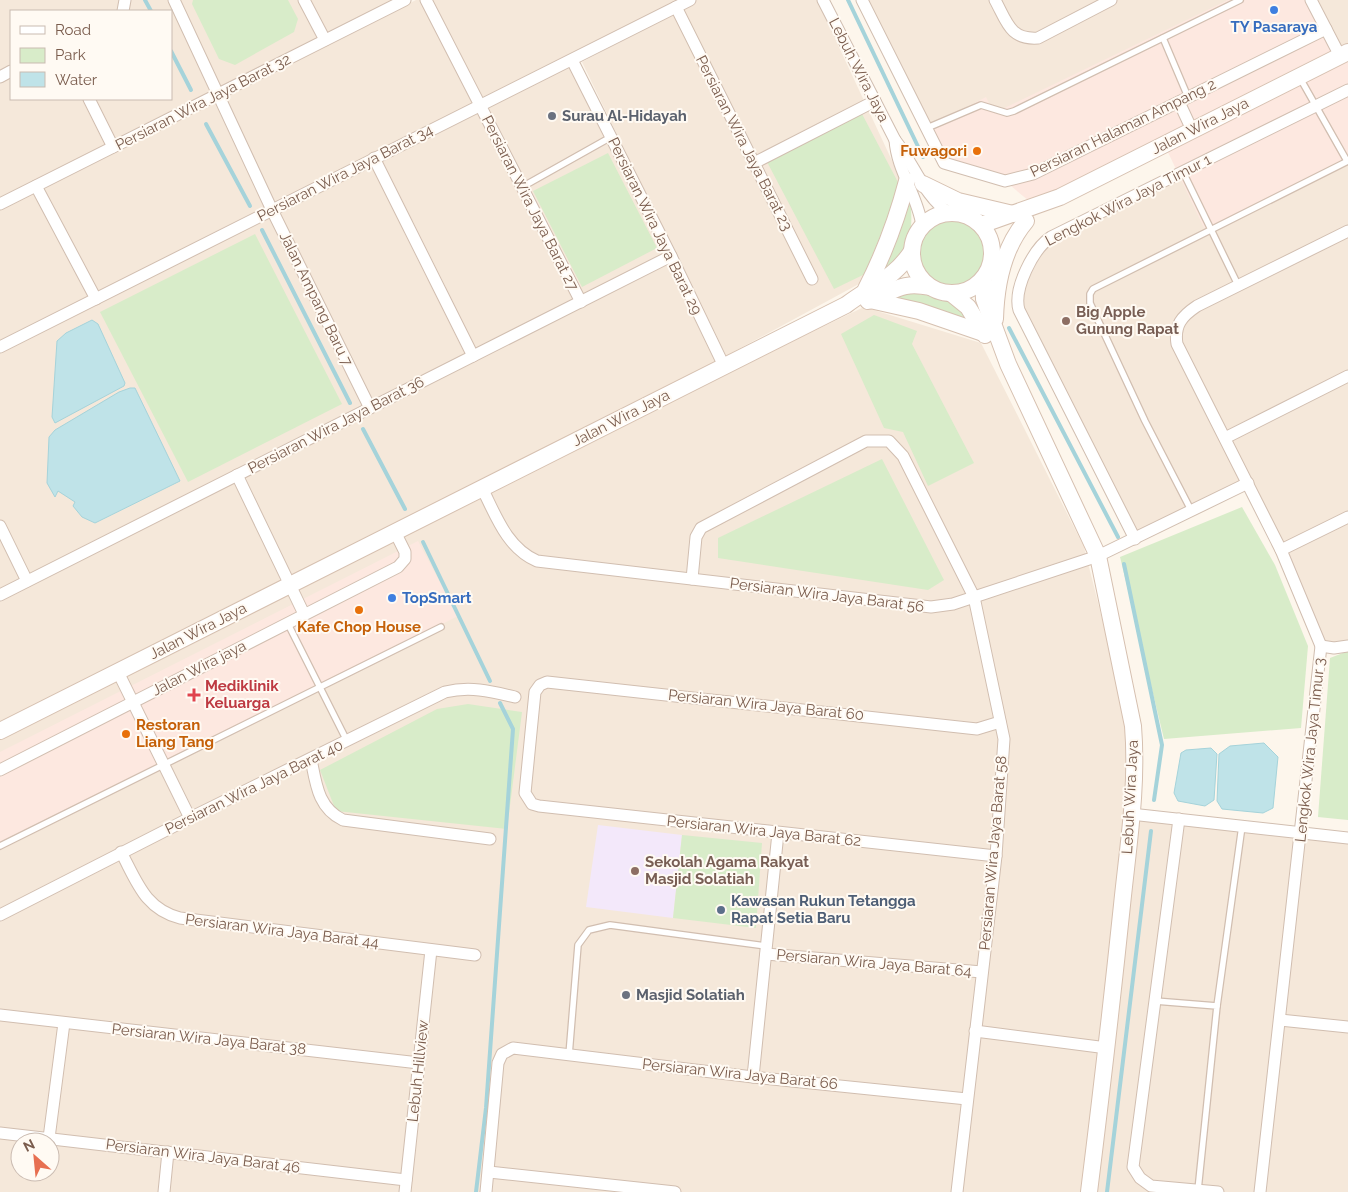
<svg xmlns="http://www.w3.org/2000/svg" width="1348" height="1192" font-family="Raleway,sans-serif">
	<rect width="100%" height="100%" fill="#fdf6ec"/>
	<g fill="#f5e8da" fill-rule="evenodd">
		<path d="M0,0H411L0,204ZM11,11H171V99H11Z"/>
		<path d="M416,0H687L572,60L724,366L446,507L864,307L981,343L1084,547L1135,750L1085,1192H0V206ZM20,1142H50V1172H20Z"/>
		<polygon points="697,0 817,0 902,182 868,279 724,357 582,62"/>
		<polygon points="862,0 1311,0 944,163"/>
		<polygon points="1315,0 1348,0 1348,63"/>
		<polygon points="1348,91 1348,646 1321,646 1248,484 1135,539 1016,301 1037,249"/>
		<polygon points="1131,814 1348,840 1348,1192 1090,1192"/>
	</g>
	<g fill="#fde8e0">
		<polygon points="1228,0 1311,0 1340,55 1348,52 1348,160 1205,230 1164,144 1029,201 1005,181 944,163 927,128 986,97 994,113"/>
		<polygon points="418,541 458,616 0,846 0,752"/>
	</g>
	<polygon fill="#f3e8fa" points="598,825 682,835 673,918 586,907"/>
	<g fill="#d8ecc9">
		<polygon points="193,0 288,0 298,19 294,32 235,65 219,59 192,4"/>
		<polygon points="861,112 900,186 865,274 834,289 766,160"/>
		<polygon points="608,153 657,248 582,287 533,191"/>
		<path d="M909,196C913,214 913,240 901,256C896,264 885,271 878,277Z"/>
		<circle cx="951" cy="254" r="34"/>
		<polygon points="255,234 342,404 188,482 100,312"/>
		<path d="M901,293C933,294 954,298 974,325L883,299Z"/>
		<polygon points="874,315 917,331 912,344 974,463 928,486 903,432 884,428 841,334"/>
		<polygon points="882,459 944,580 928,590 718,558 718,538"/>
		<polygon points="1242,507 1275,565 1308,646 1301,728 1164,739 1120,557"/>
		<polygon points="1348,651 1348,820 1318,817 1330,658"/>
		<polygon points="468,704 522,712 507,829 336,811 320,770 437,709"/>
		<polygon points="682,835 762,843 756,928 673,918"/>
	</g>
	<g fill="#bfe3e8" stroke="#a5d3da">
		<polygon points="92,320 98,324 125,383 124,386 55,423 52,417 57,341 66,333"/>
		<polygon points="130,388 135,388 180,481 95,523 82,517 73,506 75,502 58,491 55,497 47,483 49,437 55,430 119,392"/>
		<polygon points="1264,743 1278,757 1273,808 1263,813 1222,809 1217,801 1219,754 1230,746"/>
		<polygon points="1211,748 1217,754 1214,800 1205,806 1178,801 1174,793 1181,753 1186,750"/>
	</g>
	<g fill="none" stroke-linecap="round" stroke-linejoin="round">
		<g stroke="#a5d3da" stroke-width="4">
			<polyline points="145,0 151,11"/>
			<polyline points="848,0 923,157"/>
			<polyline points="171,51 191,90"/>
			<polyline points="206,124 250,206"/>
			<polyline points="262,230 350,403"/>
			<polyline points="1009,328 1118,537"/>
			<polyline points="363,429 405,509"/>
			<polyline points="423,542 490,681"/>
			<polyline points="1124,564 1162,745 1154,800"/>
			<polyline points="476,1192 486,1108 513,729 500,703"/>
			<polyline points="1107,1192 1151,831"/>
		</g>
		<defs>
			<g id="lane">
				<polyline points="1163,38 1188,97"/>
				<polyline points="1300,78 1347,161"/>
				<polyline points="927,128 981,105 1007,113 1014,111 1240,0"/>
				<polyline points="1183,172 1238,285"/>
				<polyline points="522,187 611,137"/>
				<polyline points="1192,512 1145,421 1090,303 1090,294 1093,289 1348,161"/>
				<polyline points="287,622 347,741"/>
				<polyline points="0,846 441,627"/>
				<polyline points="1155,1001 1217,1006 1198,1190"/>
				<polyline points="1217,1006 1242,826"/>
				<polyline points="569,1055 578,945 589,930 610,925 766,946"/>
			</g>
			<g id="street">
				<polyline points="174,0 272,210 370,408"/>
				<polyline points="304,0 325,40"/>
				<polyline points="426,0 581,302"/>
				<path d="M823,0L895,140C914,164 924,196 949,213"/>
				<polyline points="862,0 944,163 1005,181 1033,174 1326,29"/>
				<path d="M995,0C1007,22 1010,40 1038,38L1111,0"/>
				<polyline points="1311,0 1340,56"/>
				<polyline points="676,7 812,279"/>
				<polyline points="123,11 125,0"/>
				<polyline points="572,60 671,256 724,366"/>
				<polyline points="0,77 11,71"/>
				<polyline points="89,99 113,147"/>
				<polyline points="1179,102 1192,130"/>
				<path d="M895,140C897,171 918,196 922,226"/>
				<polyline points="374,158 473,356"/>
				<polyline points="754,163 875,101"/>
				<polyline points="36,186 96,299"/>
				<polyline points="0,204 405,0"/>
				<polyline points="0,347 690,0"/>
				<polyline points="1225,438 1348,376"/>
				<polyline points="237,475 304,614"/>
				<path d="M482,488C496,516 507,548 537,561L931,607L953,604L1098,556L1248,483"/>
				<polyline points="0,526 27,581"/>
				<path d="M1135,539L1019,310C1013,289 1033,249 1051,237L1348,90"/>
				<polyline points="1281,550 1348,517"/>
				<polyline points="692,579 696,537 701,528 866,441 889,441 903,456 974,597 1004,739 996,856 957,1192"/>
				<polyline points="0,595 671,256"/>
				<polyline points="1321,646 1334,648 1348,646"/>
				<polyline points="118,672 190,818"/>
				<path d="M311,759C316,784 318,808 343,820L490,839"/>
				<polyline points="0,770 398,567 405,559 405,552 395,532"/>
				<polyline points="1131,814 1348,838"/>
				<polyline points="1179,819 1133,1167 1140,1178 1151,1186 1218,1192"/>
				<path d="M121,852C137,882 145,909 180,918L475,955"/>
				<polyline points="996,856 539,806 532,804 525,793 535,692 540,685 547,682 977,729 1000,722"/>
				<path d="M0,915L190,818L445,692C470,686 490,691 515,697"/>
				<polyline points="766,954 982,972"/>
				<polyline points="0,1015 419,1063"/>
				<polyline points="1280,1020 1348,1027"/>
				<polyline points="975,1031 1107,1048"/>
				<polyline points="753,1077 778,833"/>
				<polyline points="0,1133 406,1180"/>
				<polyline points="49,1138 64,1023"/>
				<polyline points="489,1172 675,1192"/>
				<polyline points="164,1192 168,1152"/>
				<polyline points="405,1192 431,950"/>
				<polyline points="486,1192 498,1063 502,1054 513,1048 753,1077 967,1099"/>
				<path d="M1260,1192L1321,646L1281,550L1177,344C1174,325 1182,316 1197,306L1348,231"/>
			</g>
			<g id="secondary">
				<polyline points="923,184 958,201 1013,214"/>
				<circle cx="952" cy="253" r="40"/>
				<polyline points="981,225 1060,197 1348,52"/>
				<path d="M983,279L984,299L1008,364L1098,556L1133,726C1138,786 1128,846 1122,905C1112,1001 1101,1096 1089,1192"/>
				<path d="M866,289C884,254 897,219 907,181"/>
				<polyline points="952,294 968,307 985,335"/>
				<polyline points="870,300 919,311 983,333"/>
				<path d="M868,301C895,292 899,281 930,287"/>
				<path d="M995,319C996,284 1003,248 1026,221"/>
				<path d="M0,731L846,305C871,286 895,278 912,251"/>
			</g>
		</defs>
		<use href="#lane" stroke="#d1beb0" stroke-width="8"/>
		<use href="#street" stroke="#d1beb0" stroke-width="13"/>
		<use href="#secondary" stroke="#d6c0b0" stroke-width="18"/>
		<use href="#lane" stroke="#fff" stroke-width="5.5"/>
		<use href="#street" stroke="#fff" stroke-width="11"/>
		<use href="#secondary" stroke="#fff" stroke-width="16"/>
	</g>
	<g fill="#3f7fe0" stroke="#fffaf3" stroke-width="2">
		<circle cx="1274" cy="10" r="5"/>
		<circle cx="392" cy="598" r="5"/>
	</g>
	<g fill="#6b7280" stroke="#fffaf3" stroke-width="2">
		<circle cx="552" cy="116" r="5"/>
		<circle cx="626" cy="995" r="5"/>
	</g>
	<g fill="#e8710a" stroke="#fffaf3" stroke-width="2">
		<circle cx="977" cy="151" r="5"/>
		<circle cx="359" cy="610" r="5"/>
		<circle cx="126" cy="734" r="5"/>
	</g>
	<g fill="#8d6e63" stroke="#fffaf3" stroke-width="2">
		<circle cx="1066" cy="321" r="5"/>
		<circle cx="635" cy="871" r="5"/>
	</g>
	<path fill="#e0444e" stroke="#fffaf3" stroke-width="2" d="M191.5 687.5h5v5h5v5h-5v5h-5v-5h-5v-5h5z"/>
	<circle fill="#5c6f8a" stroke="#fffaf3" stroke-width="2" cx="721" cy="910" r="5"/>
	<g text-anchor="middle" stroke-width="4" stroke-linejoin="round" paint-order="stroke">
		<g font-size="15" font-weight="bold" fill="#366cbe" stroke="#fffaf3">
			<text x="1274" y="32">TY Pasaraya</text>
			<text x="402" y="603" text-anchor="start">TopSmart</text>
		</g>
		<g font-size="15" fill="#7a5c4d" stroke="#fffaf3">
			<text transform="translate(859 70) rotate(63)" y="5">Lebuh Wira Jaya</text>
			<text transform="translate(203 102) rotate(-27)" y="5">Persiaran Wira Jaya Barat 32</text>
			<text transform="translate(1200 126) rotate(-27)" y="5">Jalan Wira Jaya</text>
			<text transform="translate(1123 128) rotate(-26)" y="5">Persiaran Halaman Ampang 2</text>
			<text transform="translate(744 143) rotate(63)" y="5">Persiaran Wira Jaya Barat 23</text>
			<text transform="translate(345 173) rotate(-27)" y="5">Persiaran Wira Jaya Barat 34</text>
			<text transform="translate(1128 200) rotate(-27)" y="5">Lengkok Wira Jaya Timur 1</text>
			<text transform="translate(530 203) rotate(63)" y="5">Persiaran Wira Jaya Barat 27</text>
			<text transform="translate(655 226) rotate(64)" y="5">Persiaran Wira Jaya Barat 29</text>
			<text transform="translate(316 299) rotate(64)" y="5">Jalan Ampang Baru 7</text>
			<text transform="translate(621 418) rotate(-27)" y="5">Jalan Wira Jaya</text>
			<text transform="translate(336 425) rotate(-27)" y="5">Persiaran Wira Jaya Barat 36</text>
			<text transform="translate(827 595) rotate(7)" y="5">Persiaran Wira Jaya Barat 56</text>
			<text transform="translate(198 631) rotate(-27)" y="5">Jalan Wira Jaya</text>
			<text transform="translate(199 668) rotate(-27)" y="5">Jalan Wira jaya</text>
			<text transform="translate(766 705) rotate(6)" y="5">Persiaran Wira Jaya Barat 60</text>
			<text transform="translate(1310 750) rotate(-84)" y="5">Lengkok Wira Jaya Timur 3</text>
			<text transform="translate(254 787) rotate(-26)" y="5">Persiaran Wira Jaya Barat 40</text>
			<text transform="translate(1130 797) rotate(-87)" y="5">Lebuh Wira Jaya</text>
			<text transform="translate(764 831) rotate(6)" y="5">Persiaran Wira Jaya Barat 62</text>
			<text transform="translate(993 853) rotate(-85)" y="5">Persiaran Wira Jaya Barat 58</text>
			<text transform="translate(282 931) rotate(7)" y="5">Persiaran Wira Jaya Barat 44</text>
			<text transform="translate(874 963) rotate(5)" y="5">Persiaran Wira Jaya Barat 64</text>
			<text transform="translate(209 1039) rotate(6)" y="5">Persiaran Wira Jaya Barat 38</text>
			<text transform="translate(418 1071) rotate(-84)" y="5">Lebuh Hillview</text>
			<text transform="translate(740 1074) rotate(6)" y="5">Persiaran Wira Jaya Barat 66</text>
			<text transform="translate(203 1156) rotate(7)" y="5">Persiaran Wira Jaya Barat 46</text>
		</g>
		<g font-size="15" font-weight="bold" fill="#5b616d" stroke="#fffaf3" text-anchor="start">
			<text x="562" y="121">Surau Al-Hidayah</text>
			<text x="636" y="1000">Masjid Solatiah</text>
		</g>
		<g font-size="15" font-weight="bold" fill="#c56008" stroke="#fffaf3" text-anchor="end">
			<text x="967" y="156">Fuwagori</text>
			<text x="359" y="632" text-anchor="middle">Kafe Chop House</text>
			<text x="136" y="730" text-anchor="start">Restoran<tspan x="136" dy="17">Liang Tang</tspan></text>
		</g>
		<g font-size="15" font-weight="bold" fill="#785e54" stroke="#fffaf3" text-anchor="start">
			<text x="1076" y="317">Big Apple<tspan x="1076" dy="17">Gunung Rapat</tspan></text>
			<text x="645" y="867">Sekolah Agama Rakyat<tspan x="645" dy="17">Masjid Solatiah</tspan></text>
		</g>
		<g font-size="15" font-weight="bold" fill="#be3a42" stroke="#fffaf3" text-anchor="start">
			<text x="205" y="691">Mediklinik<tspan x="205" dy="17">Keluarga</tspan></text>
		</g>
		<g font-size="15" font-weight="bold" fill="#4e5e75" stroke="#fffaf3" text-anchor="start">
			<text x="731" y="906">Kawasan Rukun Tetangga<tspan x="731" dy="17">Rapat Setia Baru</tspan></text>
		</g>
	</g>
	<rect x="10" y="10" width="162" height="90" fill="#fffaf3" stroke="#cabbb1"/>
	<rect x="20" y="26" width="25" height="8" fill="#ffffff" stroke="#cabbb1"/>
	<text x="55" y="35" font-size="15" fill="#7a5c4d">Road</text>
	<rect x="20" y="48" width="25" height="15" fill="#d8ecc9" stroke="#cabbb1"/>
	<text x="55" y="60" font-size="15" fill="#7a5c4d">Park</text>
	<rect x="20" y="72" width="25" height="15" fill="#bfe3e8" stroke="#cabbb1"/>
	<text x="55" y="85" font-size="15" fill="#7a5c4d">Water</text>
	<g transform="translate(35 1157) rotate(333)"><circle r="24" fill="#fffaf3" stroke="#cabbb1"/>
	<path d="M0-4L9 19L0 12L-9 19Z" fill="#e76f51"/>
	<text y="-8" font-size="14" font-weight="bold" text-anchor="middle" fill="#7a5c4d">N</text>
	</g>
</svg>
